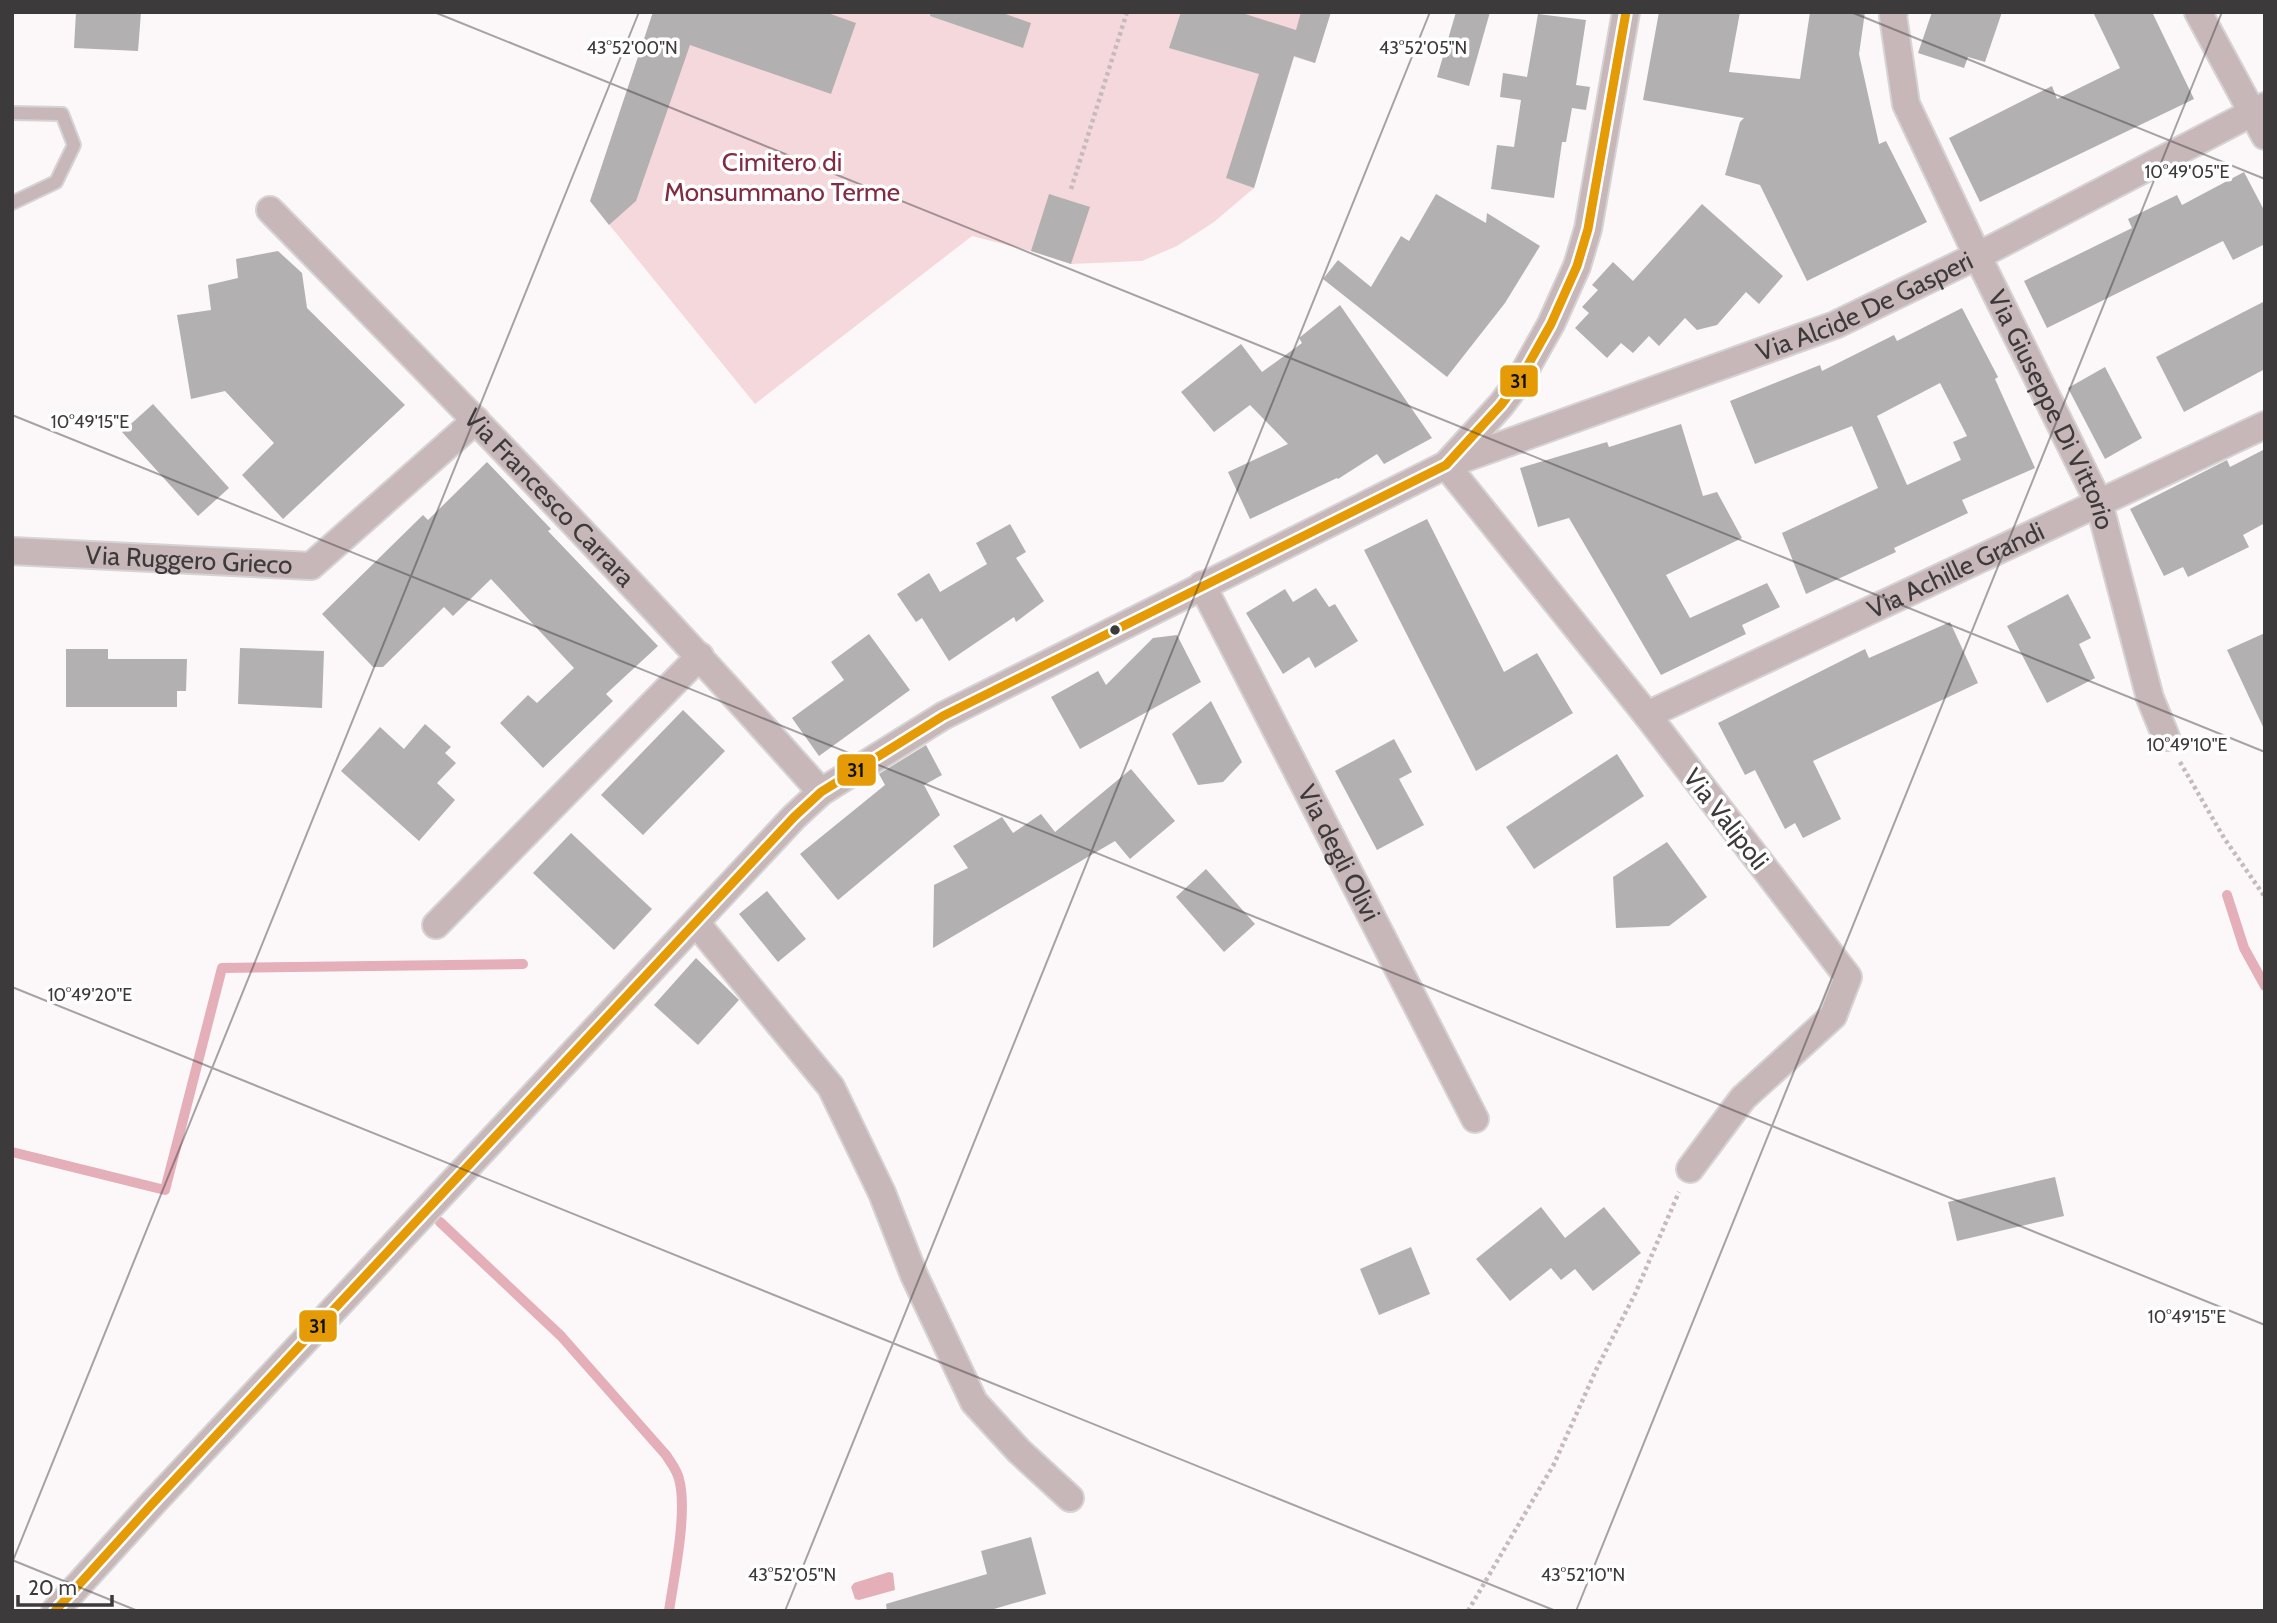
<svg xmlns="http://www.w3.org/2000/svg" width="2277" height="1623" font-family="Cabin,sans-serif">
	<rect width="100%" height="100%" fill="#fcf8f9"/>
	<polygon fill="#f5d8dc" points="653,12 1331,12 1315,63 1294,57 1254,188 1214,222 1177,246 1142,261 1071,264 1031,251 972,236 755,404 590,201"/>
	<polygon fill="#e4afb9" points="889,1572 893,1573 895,1590 859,1600 855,1599 851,1587 854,1583"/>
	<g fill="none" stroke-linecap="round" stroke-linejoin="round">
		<g stroke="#e4afb9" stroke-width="10">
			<polyline points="2227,895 2244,948 2265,986"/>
			<polyline points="12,1152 165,1190 222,968 523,964"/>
			<path d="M440,1222L561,1336L666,1455C671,1463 677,1470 679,1479C688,1511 674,1577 669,1611"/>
		</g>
	</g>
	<g fill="#b2b0b0" fill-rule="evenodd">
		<polygon points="76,12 141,12 138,51 74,48"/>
		<polygon points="653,12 825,12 856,23 831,94 690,45 636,201 609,225 590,201"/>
		<polygon points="931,12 1000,12 1031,23 1023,48 930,16"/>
		<polygon points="1181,12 1239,12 1296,30 1301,12 1331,12 1315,63 1294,56 1254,188 1226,178 1259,74 1169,48"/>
		<polygon points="1456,12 1490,12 1469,86 1437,77"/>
		<polygon points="1659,12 1740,12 1729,72 1800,79 1810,12 1865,12 1859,54 1879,144 1886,141 1927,222 1807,281 1760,185 1725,175 1740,122 1744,118 1643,100"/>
		<polygon points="1932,12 2002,12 1985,62 1968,57 1964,68 1918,53"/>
		<polygon points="2093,12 2152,12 2194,99 1980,202 1949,138 2052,86 2057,99 2120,68"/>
		<polygon points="1538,14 1586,20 1576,85 1590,87 1586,110 1572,108 1566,142 1562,142 1554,198 1491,189 1497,145 1514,147 1521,100 1500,97 1503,73 1527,77"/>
		<polygon points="2244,172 2265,212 2265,244 2233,260 2223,241 2047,328 2024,281 2132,228 2128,219 2177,195 2182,205"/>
		<polygon points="1049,194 1090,207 1071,264 1031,251"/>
		<polygon points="1436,194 1486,223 1487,213 1540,246 1505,303 1447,377 1323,279 1338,260 1371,287 1401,236 1409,241"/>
		<polygon points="1702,204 1783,276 1759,304 1746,292 1717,325 1697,330 1685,318 1659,346 1649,336 1633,353 1621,343 1607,358 1575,328 1589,313 1582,307 1598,290 1592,285 1613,262 1633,281"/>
		<polygon points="278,251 302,273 307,308 405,405 283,519 242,475 274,443 225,391 191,399 177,315 211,310 208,285 238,278 236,259"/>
		<polygon points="2265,301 2265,369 2184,412 2156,357"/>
		<polygon points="1340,305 1432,438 1384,464 1377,454 1338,479 1337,478 1250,519 1228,472 1288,444 1250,405 1214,432 1181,392 1241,344 1262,372 1302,343 1299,338"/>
		<path d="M1962,308L1998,377L1995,379L2035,468L1962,500L1968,513L1894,548L1896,552L1806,594L1782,533L1878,488L1852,426L1755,464L1730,401L1820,365L1822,371L1894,335L1897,341ZM1940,383L1967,436L1953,442L1961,460L1907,485L1877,416Z"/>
		<polygon points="2105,367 2142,438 2105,459 2068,388"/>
		<polygon points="153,404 229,488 198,516 122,432"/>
		<polygon points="1681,424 1703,496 1717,492 1742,538 1666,575 1690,618 1767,583 1780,607 1742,625 1746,634 1661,675 1569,518 1538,527 1520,468 1607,442 1609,447"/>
		<polygon points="2265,449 2265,523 2243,535 2249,547 2188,577 2183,567 2164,576 2130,509 2227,460 2230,467"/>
		<polygon points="487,462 551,529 548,531 658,646 606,694 613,701 543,768 500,723 528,695 537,703 574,668 491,579 453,616 444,607 383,667 373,667 322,614 423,515 428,520"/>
		<polygon points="1427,519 1504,672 1537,653 1573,713 1476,771 1364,550"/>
		<polygon points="1010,524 1026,552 1016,558 1044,601 1016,622 1014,617 949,661 922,618 916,622 897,594 929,573 940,592 987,564 976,543"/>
		<polygon points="1316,588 1329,607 1335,604 1358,641 1315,668 1309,657 1283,674 1246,613 1285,589 1293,602"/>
		<polygon points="2068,594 2091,638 2079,644 2095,678 2047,703 2007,626"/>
		<polygon points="1950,622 1978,683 1813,761 1841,819 1803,838 1795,823 1785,829 1755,770 1745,775 1718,723 1865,649 1869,658"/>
		<polygon points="2265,633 2265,731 2227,650"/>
		<polygon points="869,634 910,690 819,756 792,718 844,680 831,662"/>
		<polygon points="1177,635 1201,682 1080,749 1051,697 1098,671 1106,685 1153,638"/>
		<polygon points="240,648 324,651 322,708 238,704"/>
		<polygon points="66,649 108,649 108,659 187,659 186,691 177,691 177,707 66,707"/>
		<polygon points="1211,701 1242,762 1223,782 1198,785 1172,734"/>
		<polygon points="683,710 725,751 643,835 601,795"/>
		<polygon points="425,724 451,747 445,753 456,763 437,783 455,800 419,841 341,771 380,727 404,749"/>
		<polygon points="1394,739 1412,772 1399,779 1424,825 1377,850 1335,771"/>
		<polygon points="926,745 942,775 924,785 940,815 838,900 800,854 885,785 879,774"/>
		<polygon points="1617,754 1644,796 1534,869 1506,827"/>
		<polygon points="1131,769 1175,821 1130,859 1115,841 933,948 934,885 968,868 953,846 1002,817 1013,833 1041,814 1055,832"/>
		<polygon points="571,833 652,909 614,950 533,873"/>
		<polygon points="1667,842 1707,897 1669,926 1616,928 1613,877"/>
		<polygon points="1206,869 1255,924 1224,952 1176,897"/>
		<polygon points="767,891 806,939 778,962 739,914"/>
		<polygon points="696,958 739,1000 698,1045 654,1005"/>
		<polygon points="2055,1177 2064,1216 1957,1241 1948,1202"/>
		<polygon points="1541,1207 1565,1238 1604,1207 1641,1253 1593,1291 1575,1269 1561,1280 1551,1268 1510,1301 1476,1259"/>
		<polygon points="1411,1247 1430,1294 1379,1315 1360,1269"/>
		<polygon points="1031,1537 1046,1594 987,1611 887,1611 886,1604 987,1574 981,1551"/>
	</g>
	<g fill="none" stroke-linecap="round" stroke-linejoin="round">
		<defs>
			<polyline id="service" points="12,113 62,114 74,145 56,182 12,203"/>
			<g id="minor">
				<path id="s1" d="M1894,12L1893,16L1906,104L1977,255L2099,503L2150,698L2166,737"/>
				<polyline points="2198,12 2265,136"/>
				<path id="s2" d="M270,210C458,401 644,592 821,792"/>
				<path id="s3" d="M12,551L311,566L476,420"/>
				<path id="s4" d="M1202,585L1475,1119"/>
				<path id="s5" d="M1647,715L2265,425"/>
				<polyline points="697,924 831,1087 882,1193 914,1275 974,1402 1019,1451 1070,1498"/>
				<polyline points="436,925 700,656"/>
				<path id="s6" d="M1690,1169L1743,1098L1833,1016L1848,977L1647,715L1446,465L1835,325L1991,249L2265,106"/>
				<polyline points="55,1611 153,1503 794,817 821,792 943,716 1446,465 1501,405 1519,381 1551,324 1577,266 1588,229 1626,12"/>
			</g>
		</defs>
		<use href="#service" stroke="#d5d3d3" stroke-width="16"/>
		<use href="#minor" stroke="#d5d3d3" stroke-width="30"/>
		<g stroke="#c6babc" stroke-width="4.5" stroke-dasharray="3.5 3.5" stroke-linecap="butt">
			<polyline points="1071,189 1127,12"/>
			<polyline points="2180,762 2224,838 2265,897"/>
			<polyline points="1468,1611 1554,1464 1597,1368 1635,1294 1679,1192"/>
		</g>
		<use href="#service" stroke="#c7b7b9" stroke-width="12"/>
		<use href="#minor" stroke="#c7b7b9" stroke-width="26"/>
		<defs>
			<polyline id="bus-1" points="55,1611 153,1503 794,817 821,792 943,716 1446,465 1501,405 1519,381 1551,324 1577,266 1588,229 1626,12"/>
		</defs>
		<use href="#bus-1" stroke="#fff" stroke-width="14"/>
		<use href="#bus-1" stroke="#e49b06" stroke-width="9"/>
	</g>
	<path fill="none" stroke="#3d3a3b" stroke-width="2" stroke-opacity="0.45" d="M434,12L2265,752M1851,12L2265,179M12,415L2265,1325M12,987L1556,1611M12,1560L138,1611M12,1563L639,12M785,1611L1430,12M1576,1611L2222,12"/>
	<circle fill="#3d3a3b" stroke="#fff" stroke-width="2.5" cx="1115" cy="630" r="6"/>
	<g text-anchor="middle" stroke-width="7" stroke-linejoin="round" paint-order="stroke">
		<g font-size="26" fill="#832b43" stroke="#fff">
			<text x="782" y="171">Cimitero di<tspan x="782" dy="30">Monsummano Terme</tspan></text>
		</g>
		<g font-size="26" fill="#3d3a3b" stroke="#fff">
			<text dy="9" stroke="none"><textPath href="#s6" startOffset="1351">Via Alcide De Gasperi</textPath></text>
			<text dy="9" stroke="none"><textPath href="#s1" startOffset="432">Via Giuseppe Di Vittorio</textPath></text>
			<text dy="9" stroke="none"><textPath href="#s2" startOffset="401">Via Francesco Carrara</textPath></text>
			<text dy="9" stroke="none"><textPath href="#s3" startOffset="177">Via Ruggero Grieco</textPath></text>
			<text dy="9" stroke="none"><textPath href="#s5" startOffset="341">Via Achille Grandi</textPath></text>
			<text transform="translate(1726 819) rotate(52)" y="9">Via Valipoli</text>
			<text dy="9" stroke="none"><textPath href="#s4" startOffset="301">Via degli Olivi</textPath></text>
		</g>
	</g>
	<g font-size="18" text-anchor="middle" fill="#3d3a3b" stroke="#fff" stroke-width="7" stroke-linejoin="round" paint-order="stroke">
		<text x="632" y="54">43°52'00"N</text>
		<text x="1423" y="54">43°52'05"N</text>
		<text x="2187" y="178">10°49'05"E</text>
		<text x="90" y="428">10°49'15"E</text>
		<text x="2187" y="751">10°49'10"E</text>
		<text x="90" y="1001">10°49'20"E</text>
		<text x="2187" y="1323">10°49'15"E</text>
		<text x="792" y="1581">43°52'05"N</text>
		<text x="1583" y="1581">43°52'10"N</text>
	</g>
	<g stroke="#fff" stroke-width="2.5">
		<rect x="1499" y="364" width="40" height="34" rx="7" fill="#e49b06"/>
		<rect x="836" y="753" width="41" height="34" rx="7" fill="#e49b06"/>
		<rect x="298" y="1309" width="40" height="34" rx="7" fill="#e49b06"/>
	</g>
	<g font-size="19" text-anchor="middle" font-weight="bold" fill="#111">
		<text x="1519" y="388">31</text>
		<text x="856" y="777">31</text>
		<text x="318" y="1333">31</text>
	</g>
	<rect width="2277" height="1623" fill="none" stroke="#3d3a3b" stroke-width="28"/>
	<path d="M18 1595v10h94v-10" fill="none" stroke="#3d3a3b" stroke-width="3.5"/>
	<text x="28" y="1595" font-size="21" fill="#3d3a3b" stroke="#ffffff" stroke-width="5" paint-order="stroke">20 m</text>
</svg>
